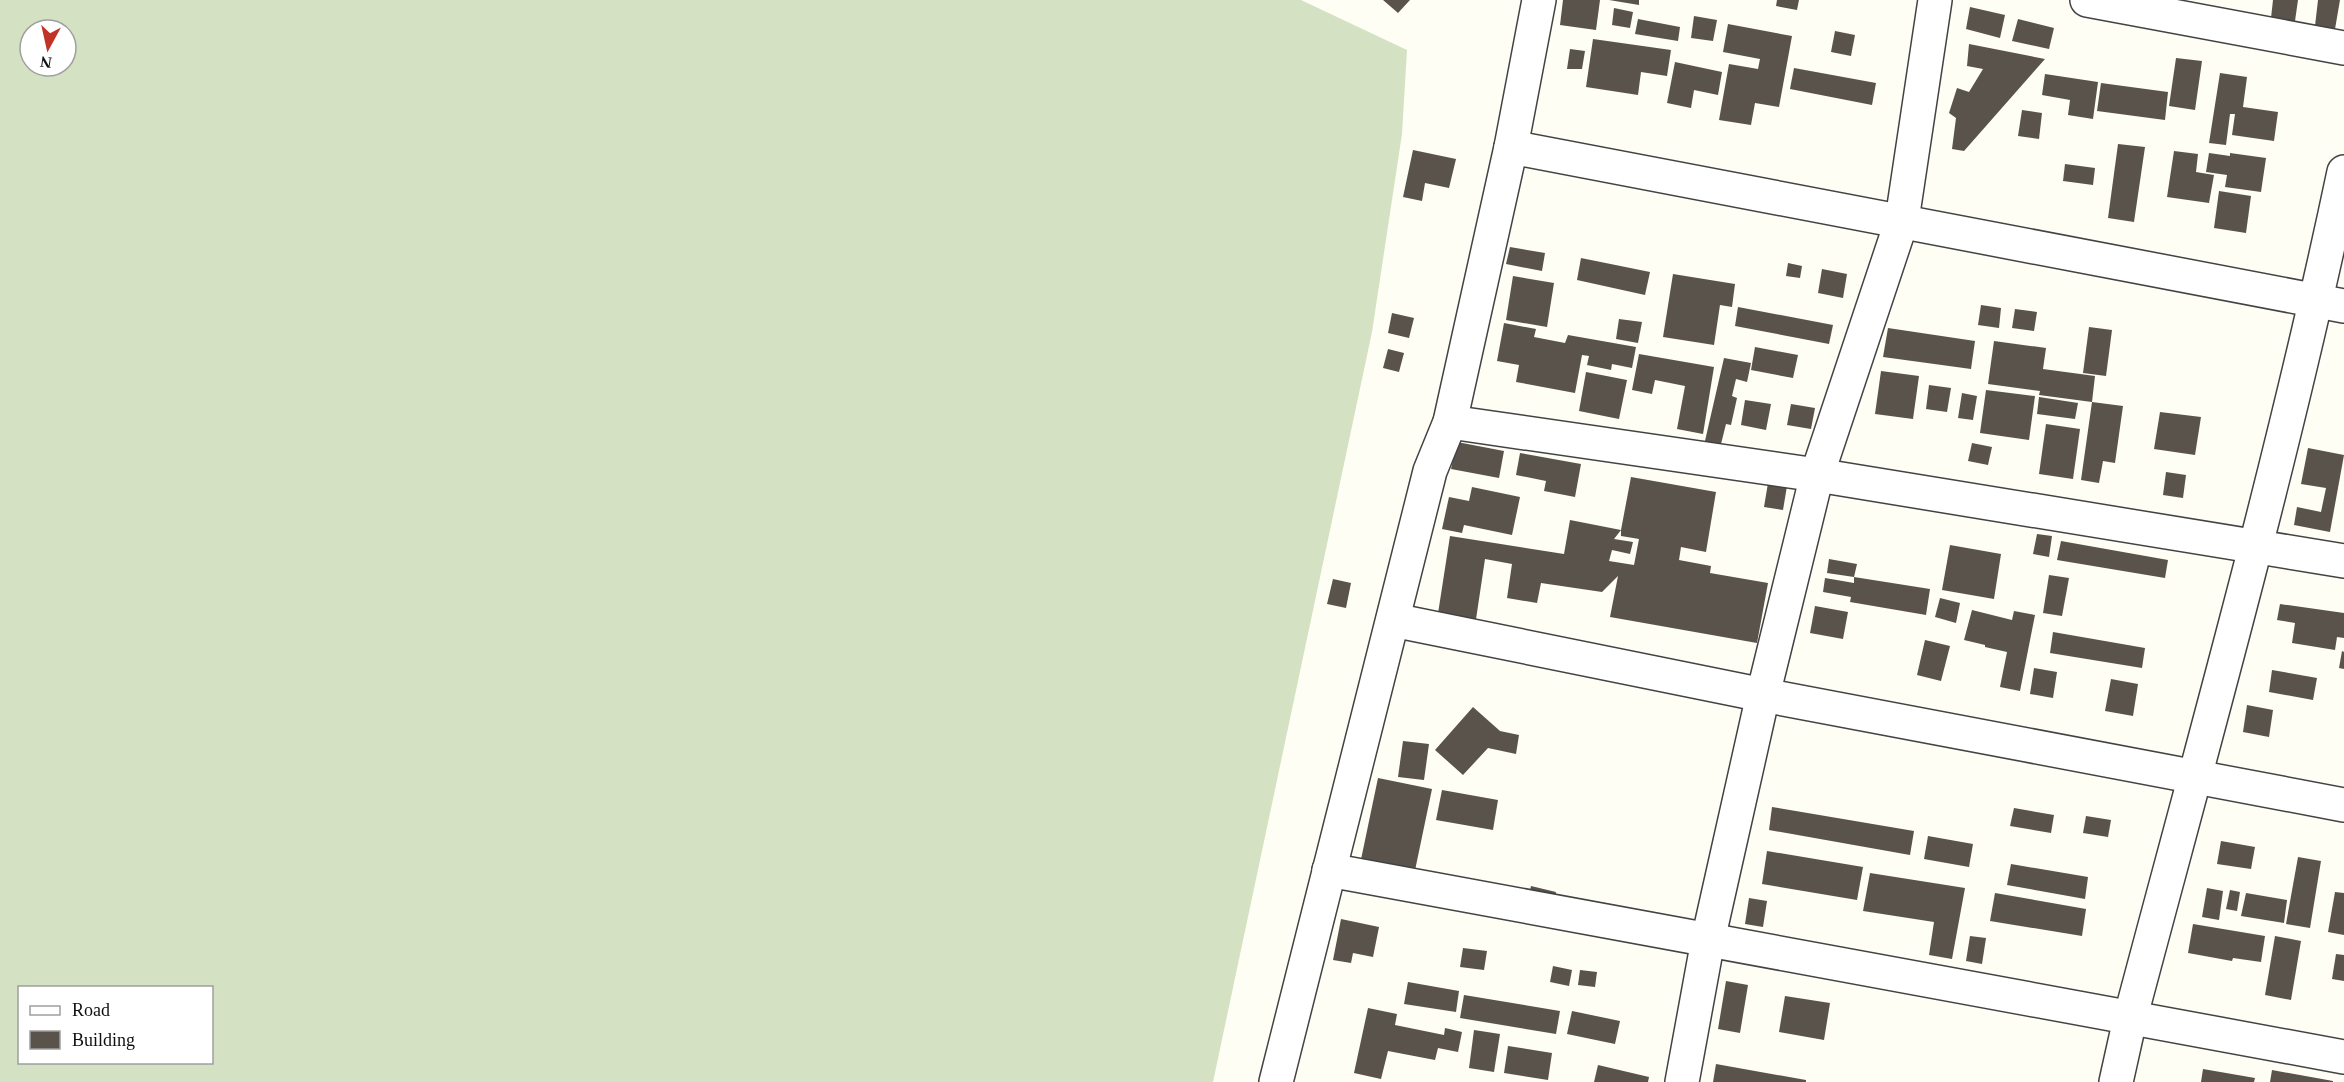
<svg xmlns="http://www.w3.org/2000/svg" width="2344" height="1082" font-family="Georgia,serif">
	<rect width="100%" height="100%" fill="#fffef4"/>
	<path fill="#d4e2c3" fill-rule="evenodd" d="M0,0H1301L1407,50L1402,134L1372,332L1213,1082H0ZM30,30H66V66H30ZM20,988H212V1062H20Z"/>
	<g fill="#59534c" fill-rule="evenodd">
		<polygon points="1383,0 1410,0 1398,13"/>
		<polygon points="1563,0 1600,0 1596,30 1560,25"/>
		<polygon points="1609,0 1639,0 1639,5"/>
		<polygon points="1777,0 1799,0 1797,10 1776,6"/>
		<polygon points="2273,0 2298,0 2295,21 2271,18"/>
		<polygon points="2318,0 2340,0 2335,29 2315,26"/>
		<polygon points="1970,7 2005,15 2000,38 1966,29"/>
		<polygon points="1614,8 1633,12 1630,28 1612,25"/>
		<polygon points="1694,16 1717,20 1713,41 1691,38"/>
		<polygon points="1638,19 1680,27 1678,41 1635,34"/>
		<polygon points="2018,19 2054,28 2049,49 2012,41"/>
		<polygon points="1728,24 1792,36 1779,107 1755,103 1751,125 1719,120 1729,64 1758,69 1760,59 1723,52"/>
		<polygon points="1835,31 1855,35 1851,56 1831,52"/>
		<polygon points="1593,39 1671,50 1667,76 1641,72 1638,95 1586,87"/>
		<polygon points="1969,44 2045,59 1964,151 1952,149 1956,118 1949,113 1957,88 1969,92 1983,69 1967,66"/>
		<polygon points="1570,49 1585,51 1582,69 1567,69"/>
		<polygon points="2176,58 2202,61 2195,110 2169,106"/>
		<polygon points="1675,62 1722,72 1718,95 1694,90 1691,108 1667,103"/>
		<polygon points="1794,68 1876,83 1872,105 1790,89"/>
		<polygon points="2220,73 2247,77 2243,107 2278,112 2274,141 2232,135 2235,114 2230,114 2226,145 2209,143"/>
		<polygon points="2045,74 2098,82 2093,119 2068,115 2070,100 2042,95"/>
		<polygon points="2101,83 2168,92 2165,120 2097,111"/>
		<polygon points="2022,110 2042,113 2039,139 2018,136"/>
		<polygon points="2118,144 2145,147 2134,222 2108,218"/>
		<polygon points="1413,150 1456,159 1449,188 1425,183 1422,201 1403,197"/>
		<polygon points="2174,151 2198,154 2196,172 2214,175 2209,203 2167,197"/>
		<polygon points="2209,153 2230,156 2230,153 2266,158 2261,192 2225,187 2227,175 2206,172"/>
		<polygon points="2065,164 2095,168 2093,185 2063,181"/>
		<polygon points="2219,191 2251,196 2246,233 2214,228"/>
		<polygon points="1510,247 1545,253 1542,271 1506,264"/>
		<polygon points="1581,258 1650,272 1645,295 1577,280"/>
		<polygon points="1788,263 1802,266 1800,278 1786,276"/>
		<polygon points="1822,269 1847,274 1843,298 1818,293"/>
		<polygon points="1673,274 1735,284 1732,307 1720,305 1714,345 1663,337"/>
		<polygon points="1513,276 1554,283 1547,327 1506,320"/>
		<polygon points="1981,305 2001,308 1999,328 1978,325"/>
		<polygon points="1738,307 1833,325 1829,344 1735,326"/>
		<polygon points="2015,309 2037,312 2034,331 2012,328"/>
		<polygon points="1392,313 1414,318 1409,338 1388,333"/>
		<polygon points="1619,319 1642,322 1638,343 1616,339"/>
		<polygon points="1504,323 1536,329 1534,337 1565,343 1568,335 1636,347 1632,368 1612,364 1611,370 1587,365 1589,356 1582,355 1575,393 1516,382 1519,365 1497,361"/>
		<polygon points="2089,327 2112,330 2106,376 2083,373"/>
		<polygon points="1888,328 1975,341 1971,369 1883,357"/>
		<polygon points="1994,341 2046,348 2043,369 2095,376 2092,402 2039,395 2040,391 1988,384"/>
		<polygon points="1755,347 1798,355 1793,378 1751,370"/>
		<polygon points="1388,349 1404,353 1399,372 1383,368"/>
		<polygon points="1639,354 1714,367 1703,434 1677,429 1685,386 1655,380 1652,394 1632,390"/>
		<polygon points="1724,358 1751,363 1747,382 1736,379 1732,396 1737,398 1731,425 1726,424 1721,444 1736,448 1702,454"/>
		<polygon points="1881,371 1919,376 1913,419 1875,414"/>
		<polygon points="1586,372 1627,380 1619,419 1579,411"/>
		<polygon points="1929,385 1951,388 1947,412 1926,409"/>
		<polygon points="1986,390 2035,396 2029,440 1980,433"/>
		<polygon points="1962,393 1977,396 1973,420 1958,418"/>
		<polygon points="2039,397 2078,403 2075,419 2037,414"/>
		<polygon points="1745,400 1771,404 1766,430 1741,425"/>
		<polygon points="2092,402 2123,406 2115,463 2103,461 2099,483 2081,480"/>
		<polygon points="1791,404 1815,408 1811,429 1787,425"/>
		<polygon points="2160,412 2201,417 2195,455 2154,449"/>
		<polygon points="2046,424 2080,429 2073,479 2039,474"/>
		<polygon points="1457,442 1504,451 1499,478 1451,469"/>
		<polygon points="1972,443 1992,447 1988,465 1968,461"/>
		<polygon points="2308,448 2344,455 2330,532 2294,525 2297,507 2321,512 2326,488 2301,484"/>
		<polygon points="1520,453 1581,464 1575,497 1544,491 1546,481 1516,475"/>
		<polygon points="2166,472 2186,475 2183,498 2163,495"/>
		<path d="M1631,477L1716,492L1706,552L1681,547L1679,560L1711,566L1710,573L1768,583L1757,643L1610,617L1618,576L1602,592L1541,583L1537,603L1507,598L1512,564L1485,559L1475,626L1437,620L1450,536L1564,554L1570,520L1621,530ZM1621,530V536L1639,539L1634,565L1609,561L1612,550L1630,554L1633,542L1614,539Z"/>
		<polygon points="1768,483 1787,486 1783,510 1764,507"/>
		<polygon points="1472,487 1520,497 1512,535 1464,525 1462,533 1442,529 1449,497 1469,501"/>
		<polygon points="2037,534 2052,536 2049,557 2033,554"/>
		<polygon points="2061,541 2168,560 2165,578 2057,560"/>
		<polygon points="1950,545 2001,554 1994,599 1942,590"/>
		<polygon points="1829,559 1857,564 1854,577 1827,573"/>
		<polygon points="2049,575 2069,578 2062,616 2043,613"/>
		<polygon points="1854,577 1930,589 1926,615 1850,602 1851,597 1823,592 1825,578 1854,583"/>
		<polygon points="1333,579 1351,583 1346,608 1327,604"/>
		<polygon points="1940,598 1960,603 1956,623 1935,617"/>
		<polygon points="2280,604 2344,613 2344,638 2337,637 2335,650 2292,643 2295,623 2277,620"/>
		<polygon points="1815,606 1848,612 1843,639 1810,633"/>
		<polygon points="1972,610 2012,620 2014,611 2035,615 2020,691 2000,687 2007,652 1985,647 1985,645 1964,640"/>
		<polygon points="2053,632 2145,648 2142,668 2050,653"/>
		<polygon points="1925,640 1950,646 1941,681 1917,675"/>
		<polygon points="2342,651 2344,652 2344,669 2339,668"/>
		<polygon points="2034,668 2057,672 2053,698 2030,694"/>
		<polygon points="2272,670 2317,678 2313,700 2269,692"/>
		<polygon points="2111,679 2138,684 2133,716 2105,711"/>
		<polygon points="2247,705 2273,710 2269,737 2243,732"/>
		<polygon points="1473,707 1500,731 1519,735 1516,754 1488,748 1463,775 1435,750"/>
		<polygon points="1403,741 1429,744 1424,780 1398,777"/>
		<polygon points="1378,778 1432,789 1413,880 1359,869"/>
		<polygon points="1442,790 1498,800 1493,830 1436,820"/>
		<polygon points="1772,807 1914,831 1910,855 1769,830"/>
		<polygon points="2014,808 2054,815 2051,833 2010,826"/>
		<polygon points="2086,816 2111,820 2108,837 2083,833"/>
		<polygon points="1928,836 1973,844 1969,867 1924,859"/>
		<polygon points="2221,841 2255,847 2251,869 2217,864"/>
		<polygon points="1767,851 1863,867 1857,900 1762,884"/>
		<polygon points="2298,857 2321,861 2310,928 2286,924"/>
		<polygon points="2011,864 2088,877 2085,899 2007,885"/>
		<polygon points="1870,873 1965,888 1952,959 1929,955 1934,922 1863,911"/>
		<polygon points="1531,886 1556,892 1553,904 1528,899"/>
		<polygon points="2207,888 2223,891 2219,920 2202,917"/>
		<polygon points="2230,890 2240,892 2237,911 2226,909"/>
		<polygon points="2335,892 2344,893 2344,935 2328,932"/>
		<polygon points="1995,893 2086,909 2082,936 1990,921"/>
		<polygon points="2246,893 2287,900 2284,923 2241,916"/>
		<polygon points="1749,898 1767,901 1763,927 1745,924"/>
		<polygon points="1341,919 1379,927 1373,957 1353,953 1351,963 1333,960"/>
		<polygon points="2193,924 2265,936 2261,962 2233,958 2232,961 2188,953"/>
		<polygon points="1970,936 1986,938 1982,964 1966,961"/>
		<polygon points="2275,936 2301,941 2291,1000 2265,995"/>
		<polygon points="1463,948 1487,951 1484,970 1460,967"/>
		<polygon points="2336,954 2344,955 2344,981 2332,979"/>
		<polygon points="1553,966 1572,970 1569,986 1550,982"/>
		<polygon points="1580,970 1597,972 1595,987 1578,985"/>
		<polygon points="1726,981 1748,985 1740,1033 1718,1029"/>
		<polygon points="1408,982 1459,991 1456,1012 1404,1004"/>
		<polygon points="1464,995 1560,1011 1556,1034 1460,1018"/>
		<polygon points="1785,996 1830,1003 1824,1040 1779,1032"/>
		<polygon points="1368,1008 1397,1014 1395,1025 1444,1035 1445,1028 1462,1032 1458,1052 1438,1048 1435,1060 1388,1051 1381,1079 1354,1073"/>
		<polygon points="1572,1011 1620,1021 1615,1044 1567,1034"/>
		<polygon points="1474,1030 1500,1034 1494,1072 1469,1068"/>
		<polygon points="1508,1046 1552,1053 1548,1080 1504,1073"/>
		<polygon points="1716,1064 1806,1080 1806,1082 1713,1082"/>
		<polygon points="1598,1065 1649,1077 1648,1082 1594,1082"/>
		<polygon points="2203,1069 2255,1078 2254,1082 2201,1082"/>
		<polygon points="2272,1070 2333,1081 2333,1082 2270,1082"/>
	</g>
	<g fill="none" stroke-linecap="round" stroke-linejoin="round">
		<defs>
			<g id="minor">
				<polyline points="2087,0 2344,48"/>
				<polyline points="1511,147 2344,306"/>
				<polyline points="1450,422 1817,475 2344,561"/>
				<polyline points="1393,620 1763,695 2344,805"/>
				<polyline points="1329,870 2344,1057"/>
				<polyline points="1276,1082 1430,471 1450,422 1511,147 1539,0"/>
				<polyline points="1682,1082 1708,940 1763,695 1817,475 1902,220 1935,0"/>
				<path d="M2116,1082L2130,1019C2205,737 2284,457 2344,172"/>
			</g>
		</defs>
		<use href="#minor" stroke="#434343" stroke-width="36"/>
		<use href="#minor" stroke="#fff" stroke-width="33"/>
	</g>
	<rect x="18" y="986" width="195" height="78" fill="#ffffff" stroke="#9f9f9f" stroke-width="1.5"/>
	<rect x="30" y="1006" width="30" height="9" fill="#ffffff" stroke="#9f9f9f" stroke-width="1.5"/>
	<text x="72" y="1016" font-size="18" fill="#101010">Road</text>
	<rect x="30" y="1031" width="30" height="18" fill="#59534c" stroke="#9f9f9f" stroke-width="1.5"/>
	<text x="72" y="1046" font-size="18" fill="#101010">Building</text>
	<g transform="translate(48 48) rotate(188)"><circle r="28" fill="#ffffff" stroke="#9f9f9f" stroke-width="1.5"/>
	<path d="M0-4.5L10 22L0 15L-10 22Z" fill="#c23327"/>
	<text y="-9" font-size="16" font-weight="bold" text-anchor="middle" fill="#101010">N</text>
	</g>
</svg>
